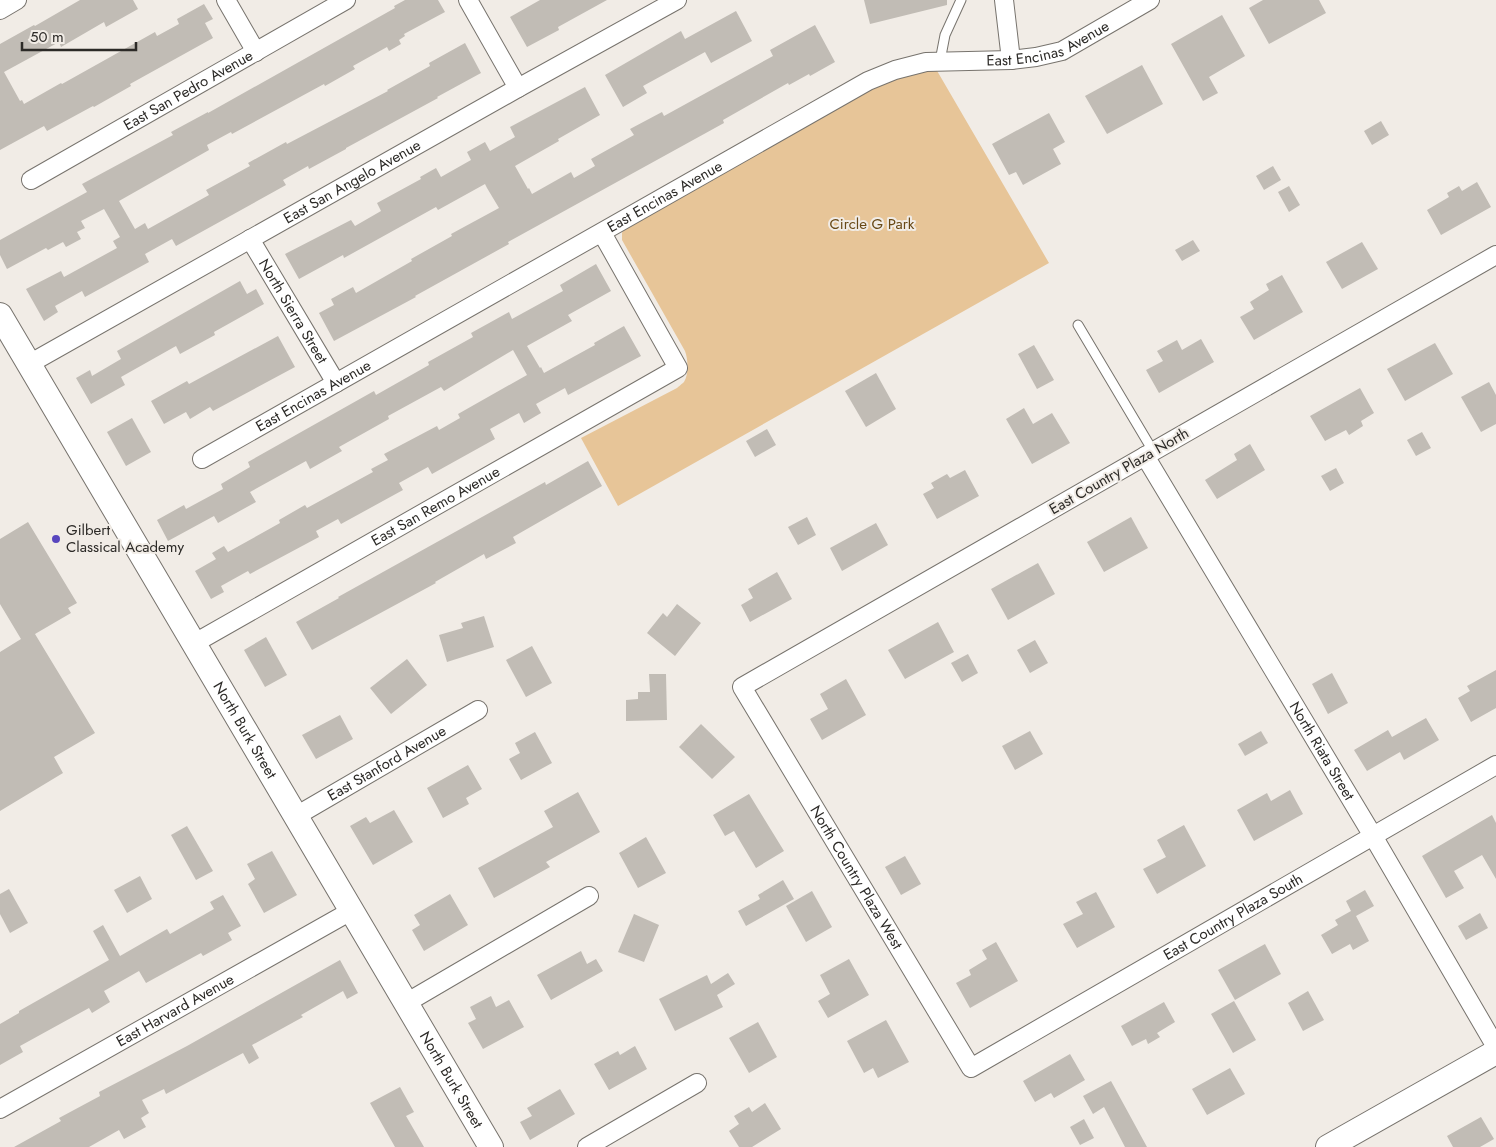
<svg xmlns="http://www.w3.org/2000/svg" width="1496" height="1147" font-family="Jost,sans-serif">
	<rect width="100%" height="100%" fill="#f1ece6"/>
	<path fill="#e7c598" d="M936,69L1049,263L618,506L581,438L677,388C678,387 683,383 684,382C689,374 688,359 685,351L622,240V233L625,226L873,85L903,75Z"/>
	<g fill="#c1bcb5">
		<polygon points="80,0 133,0 138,9 106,27 104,22 61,47 59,42 4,72 20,101 22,100 24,104 61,83 62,84 155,32 157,36 179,24 177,19 204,4 213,19 205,23 213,38 130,84 131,86 94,107 93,106 47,131 44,126 0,150 0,44 34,25 35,26"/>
		<polygon points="405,0 438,0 445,12 404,34 405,36 399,40 401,44 389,51 387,47 353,66 355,69 325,86 324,84 232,134 231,132 207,145 209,150 119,201 135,229 145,223 148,229 209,195 206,190 250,166 248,163 286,142 287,144 388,91 387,90 430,66 429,63 465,43 481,73 437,97 438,98 346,148 346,149 309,169 308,166 283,180 286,185 176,246 172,239 145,254 149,262 85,297 82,291 55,306 58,312 44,321 26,289 61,271 64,277 117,248 113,241 120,237 104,209 81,221 85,228 77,232 81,239 66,247 63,242 48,250 46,248 7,269 0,255 0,240 87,192 82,184 173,135 171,132 208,112 208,113 395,8 394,6"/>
		<polygon points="540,0 607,0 558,27 559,30 527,47 510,17"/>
		<polygon points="864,0 947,0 947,5 870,24"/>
		<polygon points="1263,0 1319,0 1326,13 1269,44 1249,8"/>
		<polygon points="736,11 752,41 711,63 705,52 643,86 647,93 623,107 605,75 681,31 685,39"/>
		<polygon points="1222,15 1245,56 1209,77 1218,93 1203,101 1171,44"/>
		<polygon points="815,25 835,62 810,76 809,74 789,85 788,83 723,120 724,123 508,242 509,244 415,296 416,297 334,341 319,313 334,305 331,299 353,287 356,293 412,261 411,259 452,236 451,234 499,208 487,188 485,184 438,210 436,207 344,258 343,255 299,279 285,254 351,220 355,226 381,211 377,203 421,179 420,177 436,168 441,177 471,160 467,152 485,142 490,151 515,137 510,127 585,87 600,115 558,139 559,141 515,166 528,189 529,188 532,194 571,172 574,178 595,166 591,159 634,135 630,129 662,112 664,116 773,56 770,50"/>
		<polygon points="1142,65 1163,104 1107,134 1085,96"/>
		<polygon points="1049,113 1065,142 1053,149 1061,164 1023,185 1016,172 1009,175 992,144"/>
		<polygon points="1381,121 1389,135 1372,145 1364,131"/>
		<polygon points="1273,166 1281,180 1264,190 1256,176"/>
		<polygon points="1477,182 1491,207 1441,235 1427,210 1449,197 1447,193 1459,186 1462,191"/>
		<polygon points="1289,186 1300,205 1289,212 1278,192"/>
		<polygon points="1193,240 1200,251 1182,261 1175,250"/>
		<polygon points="1362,242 1378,269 1342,289 1326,262"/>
		<polygon points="596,264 611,291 568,315 572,321 527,346 540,368 541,367 544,373 595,345 594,343 624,326 641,356 568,395 565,388 536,404 541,413 524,423 519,413 490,429 495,439 432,474 428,467 399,483 403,490 341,524 338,519 316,531 319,537 250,574 248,571 221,586 224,592 211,599 195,571 216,559 212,553 224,546 228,552 280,523 279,520 305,505 307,508 373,472 371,469 388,460 384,454 437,426 439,430 460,418 458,414 527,375 513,350 444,391 441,387 388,416 389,419 339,447 342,451 310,469 306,461 250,492 256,502 218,523 214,516 168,541 157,520 184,505 186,509 223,489 221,484 250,467 248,462 374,391 376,395 429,365 428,362 473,337 471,333 509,312 512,319 563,291 560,285"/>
		<polygon points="1282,275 1303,312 1254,340 1240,317 1254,309 1250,302 1269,290 1266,284"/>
		<polygon points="240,281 247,294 256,289 264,304 214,332 215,335 180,354 176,346 121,377 125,385 91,404 76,378 90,370 92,376 121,359 117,351"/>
		<polygon points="278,336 295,367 213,411 210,407 190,419 186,412 164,424 151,401 187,381 189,384"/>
		<polygon points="1201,339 1214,362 1159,393 1146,370 1163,361 1157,351 1177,340 1182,350"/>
		<polygon points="1435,343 1453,374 1405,401 1387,369"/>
		<polygon points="1034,345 1054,380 1037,389 1018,354"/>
		<polygon points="876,373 896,409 866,427 845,391"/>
		<polygon points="1489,382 1496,395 1496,424 1481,432 1461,397"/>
		<polygon points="1360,388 1374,413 1361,421 1363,426 1349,435 1346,430 1325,441 1310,416"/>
		<polygon points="1024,408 1033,424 1052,413 1070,443 1032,464 1006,419"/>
		<polygon points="132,418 151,452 126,466 107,432"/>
		<polygon points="767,429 776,445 755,457 746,441"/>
		<polygon points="1422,432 1431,448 1416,456 1407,440"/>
		<polygon points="1250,444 1265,470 1217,499 1205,480 1237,460 1234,454"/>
		<polygon points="588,461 602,486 513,537 516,543 486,559 484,554 435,582 436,583 312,650 296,622 339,598 338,597 545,482 546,485"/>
		<polygon points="1336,468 1344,483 1330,491 1321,476"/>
		<polygon points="965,470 979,496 937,519 923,494 934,488 931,483 947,474 950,478"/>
		<polygon points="807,517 816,535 798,545 788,527"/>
		<polygon points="1131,517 1148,548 1104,572 1087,542"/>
		<polygon points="28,522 77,603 68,608 71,613 35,634 95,733 54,757 63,773 0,811 0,652 21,639 0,604 0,539"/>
		<polygon points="876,523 888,545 842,571 830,548"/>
		<polygon points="1038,563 1055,594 1008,620 991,589"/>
		<polygon points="777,572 792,599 750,622 741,605 753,598 748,589"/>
		<polygon points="677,604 701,623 675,656 647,633 663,613 667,617"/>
		<polygon points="484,616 494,647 447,662 439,635 463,628 461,623"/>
		<polygon points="938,622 954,652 905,679 888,650"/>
		<polygon points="266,637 287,675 265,687 244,650"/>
		<polygon points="1035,640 1048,663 1030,673 1017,650"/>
		<polygon points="532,646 552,683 526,697 506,660"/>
		<polygon points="968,654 978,673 962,682 951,663"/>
		<polygon points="407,659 427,685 391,714 370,688"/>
		<polygon points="1496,670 1496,708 1471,722 1458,698 1470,691 1467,686"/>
		<polygon points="1332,673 1348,703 1328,714 1312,684"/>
		<polygon points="649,674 666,674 667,720 626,721 626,700 638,699 638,692 650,692"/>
		<polygon points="846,679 866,715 822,740 810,719 828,709 820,694"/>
		<polygon points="340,715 353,739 316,759 302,735"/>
		<polygon points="1426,718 1439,740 1404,760 1400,752 1367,771 1354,750 1388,730 1392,737"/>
		<polygon points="701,724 735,757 712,779 679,747"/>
		<polygon points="1030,731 1043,754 1015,770 1002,746"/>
		<polygon points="1261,731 1268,743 1245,756 1238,744"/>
		<polygon points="535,732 552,763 521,780 509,759 520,753 515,743"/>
		<polygon points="468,765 482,789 466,798 469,804 443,818 427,788"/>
		<polygon points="1290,790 1303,814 1254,841 1237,810 1267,793 1271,801"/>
		<polygon points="578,792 600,832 546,862 550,867 494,898 478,868 553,827 544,811"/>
		<polygon points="749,794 784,851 756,868 734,831 725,836 713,815"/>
		<polygon points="394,810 413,842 373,865 350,826 366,817 370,823"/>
		<polygon points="1492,815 1496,823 1496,879 1482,855 1454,871 1464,888 1446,898 1422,856"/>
		<polygon points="1184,825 1206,866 1157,894 1143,869 1166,857 1157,840"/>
		<polygon points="187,826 213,871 196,880 171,835"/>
		<polygon points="646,837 666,873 638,888 619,853"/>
		<polygon points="272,851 297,895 264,913 248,884 255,879 247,864"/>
		<polygon points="905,856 921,884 901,895 885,867"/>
		<polygon points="140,876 152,899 127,913 114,890"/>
		<polygon points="783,880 794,899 746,926 738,911 760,899 758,895"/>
		<polygon points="9,889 28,923 10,933 0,914 0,894"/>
		<polygon points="1365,890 1374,906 1356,916 1369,941 1353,950 1350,944 1332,954 1321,935 1338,925 1335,920 1351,911 1346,901"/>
		<polygon points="812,891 832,927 806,942 786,906"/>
		<polygon points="1096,892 1115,927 1077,948 1063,924 1083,914 1076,902"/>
		<polygon points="450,894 468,925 424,951 412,930 420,925 414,915"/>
		<polygon points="223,895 241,926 228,933 232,940 203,956 201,953 146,983 139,971 104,991 110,1002 92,1013 89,1008 20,1046 23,1052 0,1065 0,1024 19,1013 19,1011 109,960 93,931 103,925 120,956 167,929 170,934 214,909 210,902"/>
		<polygon points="1480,913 1488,928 1466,940 1458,926"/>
		<polygon points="634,914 659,925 644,962 618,952"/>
		<polygon points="996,942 1018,981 970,1008 956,983 971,975 969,970 987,959 982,950"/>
		<polygon points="1265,944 1281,974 1235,1000 1218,970"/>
		<polygon points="581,951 587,964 596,959 603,971 551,1000 537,975"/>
		<polygon points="849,959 869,995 828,1018 818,1001 830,994 820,975"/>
		<polygon points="340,960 358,993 347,999 343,991 301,1015 303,1017 252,1045 259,1058 249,1064 243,1053 166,1094 164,1089 142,1100 149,1113 141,1118 146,1127 124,1139 119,1130 89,1147 14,1147 61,1121 59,1118 100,1096 99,1092 187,1046"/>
		<polygon points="728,973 735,984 717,995 723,1007 675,1031 659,999 707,975 711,984"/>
		<polygon points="1308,991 1324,1020 1303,1031 1288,1003"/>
		<polygon points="491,996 496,1007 509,1000 524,1027 483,1049 468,1023 476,1019 470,1007"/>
		<polygon points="1234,1001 1256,1040 1233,1053 1211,1014"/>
		<polygon points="1164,1002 1175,1022 1157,1033 1160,1037 1148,1044 1146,1039 1132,1046 1121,1026"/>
		<polygon points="886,1020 909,1062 878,1078 873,1068 864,1073 847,1041"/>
		<polygon points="758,1022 777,1057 749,1073 729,1038"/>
		<polygon points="635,1046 647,1069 609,1090 594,1064 618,1051 620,1055"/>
		<polygon points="1070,1054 1085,1080 1054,1098 1051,1093 1035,1102 1023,1081"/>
		<polygon points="1230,1068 1245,1094 1207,1115 1192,1089"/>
		<polygon points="1111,1081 1147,1147 1125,1147 1104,1107 1093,1114 1083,1096"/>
		<polygon points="400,1087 414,1112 406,1116 424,1147 395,1147 370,1103"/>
		<polygon points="560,1089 575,1114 530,1140 520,1122 532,1116 527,1108"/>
		<polygon points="765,1103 781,1129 752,1147 739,1147 729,1131 739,1124 734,1116 749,1107 752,1112"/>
		<polygon points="1481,1117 1494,1139 1480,1147 1453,1147 1447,1136"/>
		<polygon points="1084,1119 1094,1138 1080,1145 1070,1127"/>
	</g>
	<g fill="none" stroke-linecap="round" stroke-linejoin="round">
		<defs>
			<g id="lane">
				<polyline points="940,61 945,35 961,0"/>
				<polyline points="1078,325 1153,451"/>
			</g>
			<g id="street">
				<polyline points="226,0 256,52"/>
				<polyline points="468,0 518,88"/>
				<polyline points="1004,0 1011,60"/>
				<polyline points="0,10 17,0"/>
				<path id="s1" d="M31,180L346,0"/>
				<path id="s2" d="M250,239L336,383"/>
				<path id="s3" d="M1496,255L742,687L971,1068L1496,765"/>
				<path id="s4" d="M29,364L518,88L677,0"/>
				<path id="s5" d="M1145,456L1373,836L1496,1047"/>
				<path id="s6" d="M202,459L868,81L895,70L926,62L1011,60L1036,57L1062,51L1150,0"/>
				<path id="s7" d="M193,644L678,368L602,233"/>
				<path id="s8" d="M296,816L478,710"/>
				<polyline points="406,1003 589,896"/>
				<path id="s9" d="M0,1109L351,911"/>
				<polyline points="587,1147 697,1083"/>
			</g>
			<g id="secondary">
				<path id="s10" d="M0,315L491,1147"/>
				<polyline points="1328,1147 1496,1052"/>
			</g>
		</defs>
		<use href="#lane" stroke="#77736d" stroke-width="11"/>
		<use href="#street" stroke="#77736d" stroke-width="20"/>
		<use href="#secondary" stroke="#77736d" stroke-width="26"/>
		<use href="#lane" stroke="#fff" stroke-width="9"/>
		<use href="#street" stroke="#fff" stroke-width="18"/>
		<use href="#secondary" stroke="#fff" stroke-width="24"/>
	</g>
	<circle fill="#5846be" stroke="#f1ece6" stroke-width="2" cx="56" cy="539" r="5"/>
	<g text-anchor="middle" stroke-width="4" stroke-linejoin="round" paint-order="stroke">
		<g font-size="15" fill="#2c2a27" stroke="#f1ece6">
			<text dy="5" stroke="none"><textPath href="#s6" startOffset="952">East Encinas Avenue</textPath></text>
			<text dy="5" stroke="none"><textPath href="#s1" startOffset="181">East San Pedro Avenue</textPath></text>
			<text dy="5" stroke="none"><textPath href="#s4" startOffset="371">East San Angelo Avenue</textPath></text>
			<text dy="5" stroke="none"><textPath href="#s6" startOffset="532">East Encinas Avenue</textPath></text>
			<text dy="5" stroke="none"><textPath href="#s2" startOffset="84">North Sierra Street</textPath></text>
			<text dy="5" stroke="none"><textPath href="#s6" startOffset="128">East Encinas Avenue</textPath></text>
			<text transform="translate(1119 471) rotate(-30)" y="5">East Country Plaza North</text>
			<text dy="5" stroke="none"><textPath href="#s7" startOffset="279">East San Remo Avenue</textPath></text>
			<text dy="5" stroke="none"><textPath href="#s10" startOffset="482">North Burk Street</textPath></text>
			<text dy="5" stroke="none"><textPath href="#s5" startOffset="344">North Riata Street</textPath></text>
			<text dy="5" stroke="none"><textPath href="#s8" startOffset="105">East Stanford Avenue</textPath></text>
			<text dy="5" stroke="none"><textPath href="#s3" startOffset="1091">North Country Plaza West</textPath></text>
			<text dy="5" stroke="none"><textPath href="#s3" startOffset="1616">East Country Plaza South</textPath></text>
			<text dy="5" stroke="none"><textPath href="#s9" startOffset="201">East Harvard Avenue</textPath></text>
			<text dy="5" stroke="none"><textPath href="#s10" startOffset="888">North Burk Street</textPath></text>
		</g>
		<g font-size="15" fill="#694916" stroke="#f1ece6">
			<text x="872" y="229">Circle G Park</text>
		</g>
		<g font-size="15" fill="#2c2a27" stroke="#f1ece6" text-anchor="start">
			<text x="66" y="535">Gilbert<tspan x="66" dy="17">Classical Academy</tspan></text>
		</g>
	</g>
	<path d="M22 42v8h114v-8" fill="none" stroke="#2c2a27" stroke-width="2.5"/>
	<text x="30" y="42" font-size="15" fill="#2c2a27" stroke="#f1ece6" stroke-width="4" paint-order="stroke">50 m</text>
</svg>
